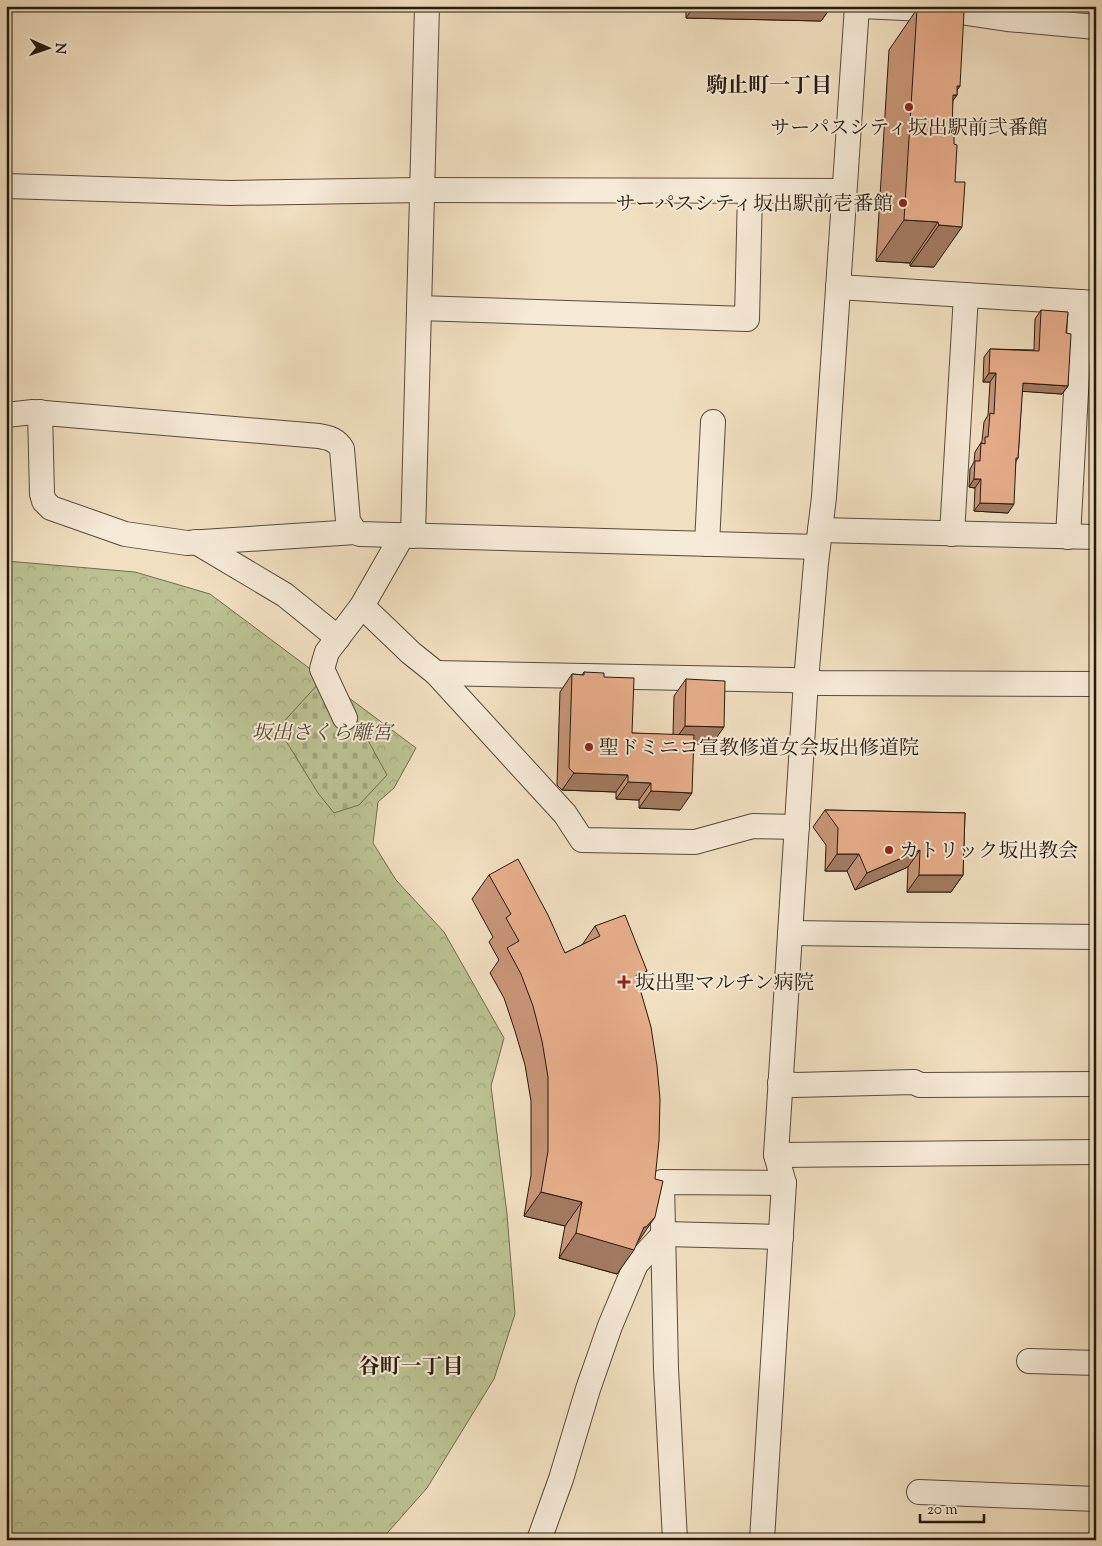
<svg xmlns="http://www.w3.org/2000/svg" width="1102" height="1546" font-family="'Sorts Mill Goudy','Noto Serif JP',serif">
	<defs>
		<pattern id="forest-crowns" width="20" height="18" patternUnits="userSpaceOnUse" patternTransform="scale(1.25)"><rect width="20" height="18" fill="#bbc192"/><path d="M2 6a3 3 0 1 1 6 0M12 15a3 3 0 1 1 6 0" fill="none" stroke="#a1a57d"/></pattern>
		<pattern id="cemetery-stones" width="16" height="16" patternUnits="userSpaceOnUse" patternTransform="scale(1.25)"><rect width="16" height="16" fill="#bbc192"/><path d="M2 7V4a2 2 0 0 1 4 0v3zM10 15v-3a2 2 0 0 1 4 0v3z" fill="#a1a57d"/></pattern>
	</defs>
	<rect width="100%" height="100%" fill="#f1dfc1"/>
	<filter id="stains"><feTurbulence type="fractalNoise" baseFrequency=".004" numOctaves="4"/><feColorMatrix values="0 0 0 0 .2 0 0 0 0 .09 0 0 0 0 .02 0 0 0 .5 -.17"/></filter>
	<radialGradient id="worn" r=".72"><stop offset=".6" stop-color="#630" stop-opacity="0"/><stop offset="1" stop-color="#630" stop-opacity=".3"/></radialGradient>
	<polygon fill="url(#forest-crowns)" stroke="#706d50" points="6,561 135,572 210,594 416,748 394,788 378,802 373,843 396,880 444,932 504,1038 491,1086 507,1214 515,1314 494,1379 427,1488 381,1540 6,1540"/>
	<polygon fill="url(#cemetery-stones)" stroke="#706d50" points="330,671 387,775 359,805 334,813 318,793 278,728"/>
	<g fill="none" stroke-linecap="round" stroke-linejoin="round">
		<defs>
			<g id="minor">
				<polyline points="861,6 946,10 1007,19 1096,27"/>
				<polyline points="6,186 230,193 422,190 844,191"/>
				<polyline points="838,287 1096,303"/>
				<polyline points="419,308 747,319 750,191"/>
				<polyline points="40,412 42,494 44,501 51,508 125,534 187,543 355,532"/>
				<path d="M6,415L33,412L319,436C330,438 337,440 342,449L348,521L355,532L360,534L818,547"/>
				<polyline points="820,530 1096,537"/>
				<polyline points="952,534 966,295"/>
				<polyline points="413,536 427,6"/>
				<polyline points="1068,537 1081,302"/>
				<polyline points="196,542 285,595 338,638"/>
				<polyline points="707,544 713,422"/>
				<polyline points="362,606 411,653 436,673 565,814 582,840 695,842 753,826 797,827"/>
				<polyline points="436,673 791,680 820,683 1096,684"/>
				<polyline points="345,718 322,669 327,652 362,606 402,536"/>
				<polyline points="790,933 1096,937"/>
				<polyline points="780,1083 795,1085 914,1082 920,1085 1096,1084"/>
				<polyline points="776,1155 1096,1152"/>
				<polyline points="1029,1361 1096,1363"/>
				<polyline points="919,1492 1096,1499"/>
				<polyline points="539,1540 561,1479 588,1389 610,1326 636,1264 664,1234 781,1237"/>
				<polyline points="675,1540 666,1369 662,1182 784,1183"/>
				<polyline points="762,1540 784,1183 776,1155 806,681 816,563 824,497 857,6"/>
			</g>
		</defs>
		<use href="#minor" stroke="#584a3b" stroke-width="26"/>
		<use href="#minor" stroke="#f6ead7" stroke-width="24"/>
	</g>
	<g fill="#c89678" stroke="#25190e">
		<polygon points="686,6 832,6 821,21 686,18"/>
		<polygon points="920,7 960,86 957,90 957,95 953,100 934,267 910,266 910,263 876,261 889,50 917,9 919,9"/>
		<polygon points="1041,310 1066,333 1068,386 1062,394 1022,391 1018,458 1016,461 1008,513 974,511 975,488 969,487 970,469 974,462 975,452 982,441 984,422 988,415 990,382 983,382 984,357 990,349 1034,350 1035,319"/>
		<polygon points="1096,405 1096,431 1091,431 1093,410"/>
		<polygon points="1096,482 1096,508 1093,508 1092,487"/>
		<polygon points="584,672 604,677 632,733 673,735 674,696 686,679 712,744 694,744 680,810 639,808 639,800 616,799 616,792 562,790 557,785 560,692 572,674 582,675"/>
		<polygon points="825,810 965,813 963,875 951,892 907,892 908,867 855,890 847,871 825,871 826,845 813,827"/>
		<polygon points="489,875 565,953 582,945 595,926 647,971 638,982 637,1243 617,1274 559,1258 565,1226 524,1216 531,1175 531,1101 525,1065 515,1031 504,998 490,973 499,960 489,942 493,937 472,899"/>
	</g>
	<g fill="#a27a61" stroke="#25190e">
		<polygon points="553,6 591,6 590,9 552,8"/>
		<polygon points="694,6 832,6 821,21 686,18"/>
		<polygon points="957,86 960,86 953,95 957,95 928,135"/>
		<polygon points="904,220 938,222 910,263 876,261"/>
		<polygon points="939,225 962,227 934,267 910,266"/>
		<polygon points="989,373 996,373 990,382 983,382"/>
		<polygon points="1023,383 1068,386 1062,394 1017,391"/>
		<polygon points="1096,425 1096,431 1091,431"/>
		<polygon points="974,479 981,479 975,488 969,487"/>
		<polygon points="980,503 1014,504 1008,513 974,511"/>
		<polygon points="685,726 724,727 712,744 673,743"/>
		<polygon points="574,773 628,775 616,792 562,790"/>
		<polygon points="628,782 651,783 639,800 616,799"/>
		<polygon points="651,791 692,793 680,810 639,808"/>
		<polygon points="920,850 908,867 855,890 867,873"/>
		<polygon points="837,854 859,854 847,871 825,871"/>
		<polygon points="919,875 963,875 951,892 907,892"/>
		<polygon points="647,971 630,995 636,975"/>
		<polygon points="541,1192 582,1202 565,1226 524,1216"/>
		<polygon points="655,1217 638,1242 631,1249 634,1250 617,1274 559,1258 576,1233"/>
	</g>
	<g fill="#e8ae8b" stroke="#25190e">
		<polygon points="920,7 960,9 960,12 964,12 960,86 957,86 957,95 953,95 952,136 954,136 954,144 957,145 955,182 965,182 962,227 939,225 938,222 904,220 917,9 920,9"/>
		<polygon points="1041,310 1068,312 1066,333 1071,334 1068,386 1023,383 1018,458 1016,458 1014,504 980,503 981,479 974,479 975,461 980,461 981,443 985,444 985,437 988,437 990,413 994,414 996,373 989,373 990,349 1039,351"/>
		<polygon points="584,672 604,673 604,677 634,678 632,733 694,735 692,793 651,791 651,783 628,782 628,775 574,773 569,768 572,674 584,675"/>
		<polygon points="686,679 725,681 724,727 685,726"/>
		<polygon points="825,810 965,813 963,875 919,875 920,850 867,873 859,854 837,854 838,828"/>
		<polygon points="518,859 548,915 565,953 600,936 595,926 625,915 647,971 636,975 651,1027 657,1066 660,1099 659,1141 655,1179 663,1181 655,1217 646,1227 644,1227 634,1250 576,1233 582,1202 541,1192 548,1151 548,1077 542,1041 533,1006 521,974 507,948 519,941 506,918 511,914 489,875"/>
	</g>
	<g fill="#8f2418" stroke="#f6ead7" stroke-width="2">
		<circle cx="909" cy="107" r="5"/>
		<circle cx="903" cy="203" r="5"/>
		<circle cx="589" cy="747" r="5"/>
		<circle cx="889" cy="850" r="5"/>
		<path d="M621.5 974.5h5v5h5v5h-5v5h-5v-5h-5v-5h5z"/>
	</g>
	<g text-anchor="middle" stroke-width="4" stroke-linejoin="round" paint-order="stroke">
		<g font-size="20" fill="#25190e" stroke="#f6ead7" text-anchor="start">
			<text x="909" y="134" text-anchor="middle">サーパスシティ坂出駅前弐番館</text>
			<text x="893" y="210" text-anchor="end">サーパスシティ坂出駅前壱番館</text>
			<text x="599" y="754">聖ドミニコ宣教修道女会坂出修道院</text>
			<text x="899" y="857">カトリック坂出教会</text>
			<text x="635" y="989">坂出聖マルチン病院</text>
		</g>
		<g font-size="20" font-style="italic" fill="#524b36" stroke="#f6ead7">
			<text x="322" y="739">坂出さくら離宮</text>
		</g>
		<g font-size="21" font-weight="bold" fill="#25190e" stroke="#f6ead7">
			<text x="769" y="92">駒止町一丁目</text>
			<text x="411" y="1373">谷町一丁目</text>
		</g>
	</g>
	<rect width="1102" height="1546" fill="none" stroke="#f1dfc1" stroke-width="25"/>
	<rect x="8" y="8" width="1087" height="1531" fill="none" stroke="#25190e" stroke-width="2.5"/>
	<rect x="12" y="12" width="1077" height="1521" fill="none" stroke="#25190e"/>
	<g transform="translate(48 48) rotate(92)" stroke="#f6ead7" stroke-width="4" paint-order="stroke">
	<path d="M0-4L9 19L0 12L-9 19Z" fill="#25190e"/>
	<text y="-8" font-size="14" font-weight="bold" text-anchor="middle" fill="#25190e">N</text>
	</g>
	<path d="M920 1514v8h64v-8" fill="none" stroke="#25190e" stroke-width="2.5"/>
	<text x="927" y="1514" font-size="15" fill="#25190e" stroke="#f6ead7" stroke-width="4" paint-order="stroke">20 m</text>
	<rect width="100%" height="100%" filter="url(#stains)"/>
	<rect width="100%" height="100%" fill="url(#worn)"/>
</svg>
